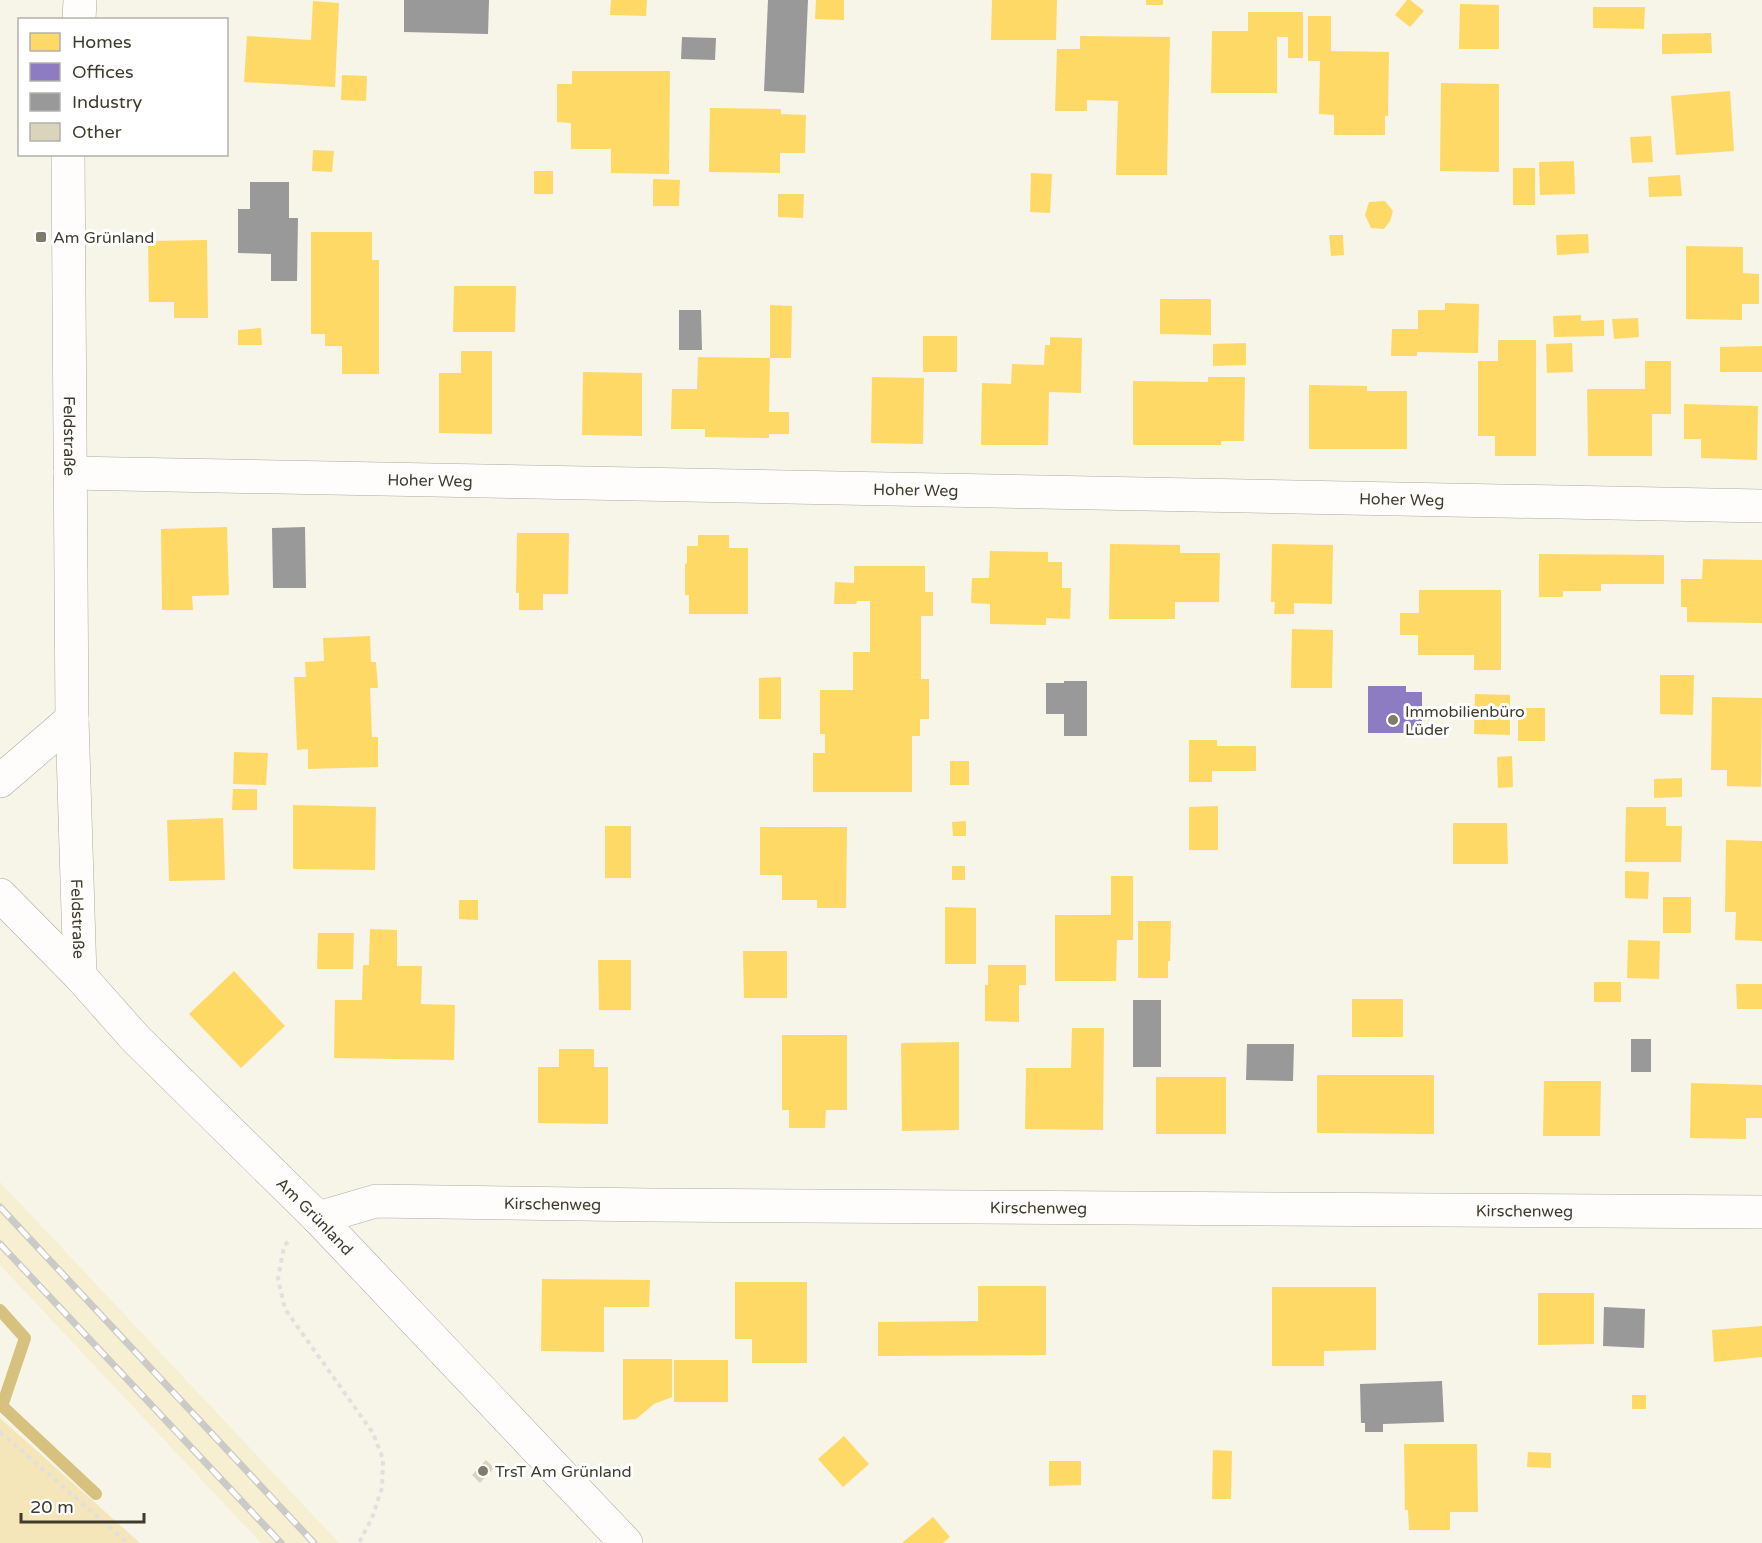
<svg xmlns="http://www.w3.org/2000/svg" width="1762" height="1543" font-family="'Varela Round',sans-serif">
	<rect width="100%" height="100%" fill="#f7f4e8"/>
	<polygon fill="#f7efd2" points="0,1182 339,1543 261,1543 0,1265"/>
	<polygon fill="#f4e6b8" points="0,1418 140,1543 0,1543"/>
	<g fill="#ffd966">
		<polygon points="611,0 647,0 646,16 610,15"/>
		<polygon points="816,0 844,0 844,20 815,19"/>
		<polygon points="992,0 1057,0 1056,40 991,40"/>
		<rect x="1146" y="0" width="17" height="5"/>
		<polygon points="1407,0 1410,0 1424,11 1410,27 1395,15"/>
		<polygon points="313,1 339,3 335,87 244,82 247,36 311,40"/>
		<polygon points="1460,4 1499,5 1499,49 1459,49"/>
		<polygon points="1593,7 1645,7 1644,29 1593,28"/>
		<polygon points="1248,12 1303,12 1303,58 1288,58 1288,37 1277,37 1277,93 1211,93 1212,31 1248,31"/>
		<polygon points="1308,16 1331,16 1331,51 1389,52 1388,116 1385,116 1385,135 1334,135 1334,115 1319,114 1320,61 1308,61"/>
		<polygon points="1711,33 1712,53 1662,54 1662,34"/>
		<polygon points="1080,36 1170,37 1167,175 1116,175 1118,101 1087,100 1087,111 1055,111 1057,49 1080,49"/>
		<polygon points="572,71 670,71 669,174 611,173 611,149 571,149 571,123 557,122 557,84 572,84"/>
		<polygon points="342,75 367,76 366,101 341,100"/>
		<polygon points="1441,83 1499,84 1499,172 1440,171"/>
		<polygon points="1730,91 1734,151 1676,155 1671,96"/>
		<polygon points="710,108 781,109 781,114 806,115 805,153 780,153 780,173 709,172"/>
		<polygon points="1651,136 1653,162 1632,163 1630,137"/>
		<polygon points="313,150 334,151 332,172 312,171"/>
		<polygon points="1574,161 1575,194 1540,195 1539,162"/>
		<rect x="1513" y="168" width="22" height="37"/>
		<rect x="534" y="171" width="19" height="23"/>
		<polygon points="1031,173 1052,174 1050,213 1030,212"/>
		<polygon points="1680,175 1682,196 1649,197 1648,177"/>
		<polygon points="653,179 680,180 679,206 653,206"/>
		<polygon points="778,194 804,194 803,218 778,217"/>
		<polygon points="1385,201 1393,211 1390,221 1384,229 1371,228 1365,215 1369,202"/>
		<polygon points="311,232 372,232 372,260 379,260 379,374 342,374 342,346 325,346 325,334 311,334"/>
		<polygon points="1588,234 1589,253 1557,255 1556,235"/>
		<polygon points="1329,235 1343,235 1344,255 1331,256"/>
		<polygon points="207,240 208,318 174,318 174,302 149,302 148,241"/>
		<polygon points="1686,246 1743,247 1743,273 1759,274 1759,304 1742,304 1742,320 1686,319"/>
		<polygon points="454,286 516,286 515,332 453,332"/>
		<polygon points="1160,299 1211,299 1211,335 1160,334"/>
		<polygon points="1445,303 1479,304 1478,353 1417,352 1417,356 1391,356 1392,329 1418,329 1418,310 1445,310"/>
		<polygon points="770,305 792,306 791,358 770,358 769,412 789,412 789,434 769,434 769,438 705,437 705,429 671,429 672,389 697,389 698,357 770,358"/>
		<polygon points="1581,315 1581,321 1604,320 1604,336 1554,337 1553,316"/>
		<polygon points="1638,318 1639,337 1614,339 1612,319"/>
		<polygon points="261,328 262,345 238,345 238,330"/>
		<rect x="923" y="336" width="34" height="36"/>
		<polygon points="1050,337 1082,338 1081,393 1049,392 1048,445 981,445 982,383 1011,384 1012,364 1044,365 1045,345 1050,345"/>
		<polygon points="1498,340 1536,340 1536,456 1495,456 1495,436 1478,436 1478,361 1498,361"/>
		<polygon points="1246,343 1246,365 1213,366 1213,344"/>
		<polygon points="1572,343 1573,372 1547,373 1546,344"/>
		<polygon points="1762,346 1762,372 1720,372 1720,347"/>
		<polygon points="461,351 492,351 492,434 439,433 439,373 461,373"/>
		<polygon points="1645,361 1671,361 1671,414 1652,414 1652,456 1588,456 1587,389 1645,389"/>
		<polygon points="583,372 642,373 642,436 582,435"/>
		<polygon points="872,377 924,378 923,444 871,443"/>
		<polygon points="1208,377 1245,377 1244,441 1221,441 1221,445 1133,445 1133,381 1208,382"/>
		<polygon points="1309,385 1367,386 1367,391 1407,391 1407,449 1309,449"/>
		<polygon points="1684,404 1758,406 1757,460 1701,458 1701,439 1684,439"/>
		<polygon points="227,527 229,595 192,596 193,610 162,610 161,529"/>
		<polygon points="517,533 569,533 568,594 543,594 543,610 519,610 519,593 516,593"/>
		<polygon points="698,535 729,535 729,548 748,548 748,614 689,614 689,595 685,595 685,564 687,563 687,546 698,546"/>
		<polygon points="1110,544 1180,545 1180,553 1220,553 1219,602 1175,602 1175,619 1109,619"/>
		<polygon points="1272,544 1333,545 1332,604 1294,603 1294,614 1274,614 1275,602 1271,602"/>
		<polygon points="990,551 1048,552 1048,562 1062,562 1062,588 1071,588 1070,619 1046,618 1046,625 990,624 990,604 971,603 972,578 989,578"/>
		<polygon points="1539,554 1664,555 1664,584 1601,584 1601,591 1563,591 1563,597 1539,597"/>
		<polygon points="1703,559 1762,560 1762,623 1687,622 1687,607 1681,607 1681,579 1702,579"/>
		<polygon points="854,566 925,566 925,592 933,592 933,616 921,616 921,679 929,679 929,719 920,719 920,736 912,736 912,792 813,792 813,753 825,753 825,734 820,734 820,690 853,690 853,652 870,652 870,601 857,601 856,604 834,604 835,582 854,583"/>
		<polygon points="1419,590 1501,590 1501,670 1474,670 1474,655 1418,655 1418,635 1400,635 1400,613 1419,613"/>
		<polygon points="1292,629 1333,630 1332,688 1291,688"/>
		<polygon points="370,636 371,662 376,662 378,688 370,688 372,737 378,737 378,767 308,769 308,749 297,750 294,677 306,677 305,662 324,661 323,638"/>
		<polygon points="1660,675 1694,675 1693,715 1660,714"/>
		<polygon points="781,677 781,719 759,719 759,678"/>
		<polygon points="1475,694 1510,695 1510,735 1474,734"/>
		<polygon points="1712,697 1762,698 1761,787 1727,786 1727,770 1711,770"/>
		<rect x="1518" y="708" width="27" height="33"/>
		<polygon points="1189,740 1217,740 1217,746 1256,746 1256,771 1212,771 1212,782 1189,782"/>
		<polygon points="234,752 268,753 266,785 233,784"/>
		<polygon points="1512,756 1513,787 1498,788 1497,757"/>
		<rect x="950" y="761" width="19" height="24"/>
		<polygon points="1682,778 1682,797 1654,798 1654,779"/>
		<polygon points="233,789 257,789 257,810 232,810"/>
		<polygon points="293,805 376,807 375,870 293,869"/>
		<polygon points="1218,806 1218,850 1189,850 1189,807"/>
		<polygon points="1626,807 1666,807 1666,826 1682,826 1681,862 1625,862"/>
		<polygon points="223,818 225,880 169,881 167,820"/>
		<polygon points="966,821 966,836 953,836 952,822"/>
		<polygon points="1453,823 1507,823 1508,864 1453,864"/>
		<rect x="605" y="826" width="26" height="52"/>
		<polygon points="760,827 847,827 846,908 817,908 817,900 782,900 782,875 760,875"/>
		<polygon points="1726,840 1762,841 1762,941 1735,940 1736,912 1725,912"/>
		<rect x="952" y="866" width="13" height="14"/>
		<polygon points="1625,871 1649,872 1648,899 1625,898"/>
		<polygon points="1111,876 1133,876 1133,940 1117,940 1116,981 1055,981 1055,915 1111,915"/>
		<rect x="1663" y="897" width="28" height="36"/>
		<polygon points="459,900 478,900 478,920 459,919"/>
		<polygon points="945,907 976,908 976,964 945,964"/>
		<polygon points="1138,921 1171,921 1170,961 1168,961 1168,978 1138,978"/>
		<polygon points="370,929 397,930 397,966 422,966 421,1004 455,1005 454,1060 334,1058 335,1000 362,1000 363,965 369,965"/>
		<polygon points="318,933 354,933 353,969 317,969"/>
		<polygon points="1628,940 1660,941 1659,979 1627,978"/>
		<polygon points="743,951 787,951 787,998 744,998"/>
		<polygon points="598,960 631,960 631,1010 599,1010"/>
		<polygon points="988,965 1026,965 1026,985 1019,985 1019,1022 985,1021 985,985 988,985"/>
		<polygon points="234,971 285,1026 241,1068 189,1014"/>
		<rect x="1594" y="982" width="27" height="20"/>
		<polygon points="1736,984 1762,984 1762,1009 1737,1009"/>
		<rect x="1352" y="999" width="51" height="38"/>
		<polygon points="1072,1028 1104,1028 1103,1130 1025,1129 1026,1068 1071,1068"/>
		<polygon points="782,1035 847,1035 847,1110 826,1110 825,1128 789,1128 789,1110 782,1110"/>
		<polygon points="959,1042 959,1130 902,1131 901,1043"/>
		<polygon points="559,1049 594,1049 594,1067 608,1067 608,1124 538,1123 538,1067 559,1067"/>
		<polygon points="1317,1075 1434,1075 1434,1134 1317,1133"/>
		<rect x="1156" y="1077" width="70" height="57"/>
		<polygon points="1544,1081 1601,1081 1600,1136 1543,1136"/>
		<polygon points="1691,1083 1762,1085 1762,1118 1746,1118 1746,1139 1690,1138"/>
		<polygon points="542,1279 650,1280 649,1307 604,1307 604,1352 541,1351"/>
		<polygon points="735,1282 807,1282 807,1363 752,1363 752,1339 735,1339"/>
		<polygon points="978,1286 1046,1286 1046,1355 878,1356 878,1322 978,1321"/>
		<polygon points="1272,1287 1376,1287 1376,1350 1324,1351 1324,1366 1272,1366"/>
		<polygon points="1538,1293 1594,1293 1594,1344 1538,1345"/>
		<polygon points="1762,1326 1762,1357 1714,1362 1712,1330"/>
		<polygon points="623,1359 672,1359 672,1397 654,1404 636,1419 623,1420"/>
		<rect x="674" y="1360" width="54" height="42"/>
		<rect x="1632" y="1395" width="14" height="14"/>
		<polygon points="844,1436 869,1464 843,1487 818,1459"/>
		<polygon points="1404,1444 1477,1444 1478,1512 1450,1512 1450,1530 1409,1530 1408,1510 1405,1510"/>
		<polygon points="1213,1450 1232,1451 1231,1499 1212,1499"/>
		<polygon points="1528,1452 1551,1453 1551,1468 1527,1467"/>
		<polygon points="1049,1461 1081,1461 1081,1485 1049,1486"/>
		<polygon points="933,1517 950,1537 943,1543 902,1543"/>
	</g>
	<polygon fill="#8e7cc3" points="1368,686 1406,686 1406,692 1422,692 1422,733 1368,733"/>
	<g fill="#999">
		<polygon points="404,0 489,0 488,34 404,32"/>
		<polygon points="768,0 808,0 804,93 764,91"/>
		<polygon points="682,37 716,38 715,60 681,59"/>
		<polygon points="250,182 289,182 289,218 298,218 297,281 271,281 271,254 238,253 238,209 250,209"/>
		<polygon points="679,310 701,310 702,350 679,350"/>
		<polygon points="305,527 306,588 273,588 272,528"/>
		<polygon points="1064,681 1087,681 1087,736 1064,736 1064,714 1046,714 1046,683 1064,683"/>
		<rect x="1133" y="1000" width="28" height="67"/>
		<rect x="1631" y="1039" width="20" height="33"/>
		<polygon points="1247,1044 1294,1044 1293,1081 1246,1080"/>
		<polygon points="1604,1307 1645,1309 1644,1348 1603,1346"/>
		<polygon points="1442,1381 1444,1422 1383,1424 1383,1432 1365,1432 1365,1423 1361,1423 1360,1384"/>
	</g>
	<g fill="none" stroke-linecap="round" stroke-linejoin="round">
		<polyline stroke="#d6c27e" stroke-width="12" points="0,1310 25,1338 2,1406 96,1494"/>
	</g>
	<polygon fill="#dad4bd" points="486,1460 494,1468 480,1483 472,1475"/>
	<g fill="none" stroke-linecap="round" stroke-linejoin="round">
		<defs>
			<g id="minor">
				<polyline points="79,20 80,0"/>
				<path id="s1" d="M68,154L72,719L80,976"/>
				<path id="s2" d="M70,473L1762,506"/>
				<polyline points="0,781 72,719"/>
				<path id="s3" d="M0,895L80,976L136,1039L318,1218L626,1543"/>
				<path id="s4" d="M318,1218L376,1201L651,1205L1762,1212"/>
			</g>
		</defs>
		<use href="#minor" stroke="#aeab9f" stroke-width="34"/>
		<g stroke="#e2e0dc" stroke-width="4" stroke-dasharray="4.5 4.5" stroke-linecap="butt">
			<polyline points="288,1242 284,1246 278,1279 285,1309 373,1433 383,1459 382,1488 372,1518 359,1543"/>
			<polyline points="0,1432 128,1543"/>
		</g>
		<use href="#minor" stroke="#fefdfc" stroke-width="33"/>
		<defs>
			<g id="rail">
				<polyline points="0,1207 314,1543"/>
				<polyline points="0,1244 281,1543"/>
			</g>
		</defs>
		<use href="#rail" stroke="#cacac6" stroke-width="7"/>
		<use href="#rail" stroke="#fff" stroke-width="4.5" stroke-dasharray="14" stroke-linecap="butt"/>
	</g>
	<g fill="#7f7c6e" stroke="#fff" stroke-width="2">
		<rect x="35" y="231" width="12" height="12" rx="3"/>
		<circle cx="1393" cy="720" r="6"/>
		<circle cx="483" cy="1471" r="6"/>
	</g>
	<g text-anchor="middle" stroke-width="6" stroke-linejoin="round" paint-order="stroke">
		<g font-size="16" fill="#3f3b2d" stroke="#fff" text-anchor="start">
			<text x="53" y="243">Am Grünland</text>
			<text x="1405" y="717">Immobilienbüro<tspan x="1405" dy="18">Lüder</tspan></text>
			<text x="495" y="1477">TrsT Am Grünland</text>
		</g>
		<g font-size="16" fill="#3f3b2d" stroke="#fff">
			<text dy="6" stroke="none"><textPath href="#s1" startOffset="282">Feldstraße</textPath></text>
			<text dy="6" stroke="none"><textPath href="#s2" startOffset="360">Hoher Weg</textPath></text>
			<text dy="6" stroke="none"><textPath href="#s2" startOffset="846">Hoher Weg</textPath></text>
			<text dy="6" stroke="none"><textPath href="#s2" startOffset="1332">Hoher Weg</textPath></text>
			<text dy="6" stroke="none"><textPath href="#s1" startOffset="765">Feldstraße</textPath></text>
			<text dy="6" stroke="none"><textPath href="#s4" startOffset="237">Kirschenweg</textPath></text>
			<text dy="6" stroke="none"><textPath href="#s4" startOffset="723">Kirschenweg</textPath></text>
			<text dy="6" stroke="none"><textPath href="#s4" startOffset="1209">Kirschenweg</textPath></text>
			<text dy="6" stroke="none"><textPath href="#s3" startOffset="450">Am Grünland</textPath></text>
		</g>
	</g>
	<rect x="18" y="18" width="210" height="138" fill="#ffffff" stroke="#b2b1ab" stroke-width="1.5"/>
	<rect x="30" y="33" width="30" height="18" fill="#ffd966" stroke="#b2b1ab" stroke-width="1.5"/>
	<text x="72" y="48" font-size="18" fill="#3f3b2d">Homes</text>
	<rect x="30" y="63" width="30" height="18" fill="#8e7cc3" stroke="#b2b1ab" stroke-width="1.5"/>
	<text x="72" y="78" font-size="18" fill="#3f3b2d">Offices</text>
	<rect x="30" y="93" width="30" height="18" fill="#999999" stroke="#b2b1ab" stroke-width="1.5"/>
	<text x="72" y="108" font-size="18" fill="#3f3b2d">Industry</text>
	<rect x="30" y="123" width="30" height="18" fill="#dad4bd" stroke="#b2b1ab" stroke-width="1.5"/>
	<text x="72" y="138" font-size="18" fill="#3f3b2d">Other</text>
	<path d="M21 1513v9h123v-9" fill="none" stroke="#3f3b2d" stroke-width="3"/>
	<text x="30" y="1513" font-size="18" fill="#3f3b2d" stroke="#ffffff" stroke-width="4.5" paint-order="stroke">20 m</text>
</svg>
